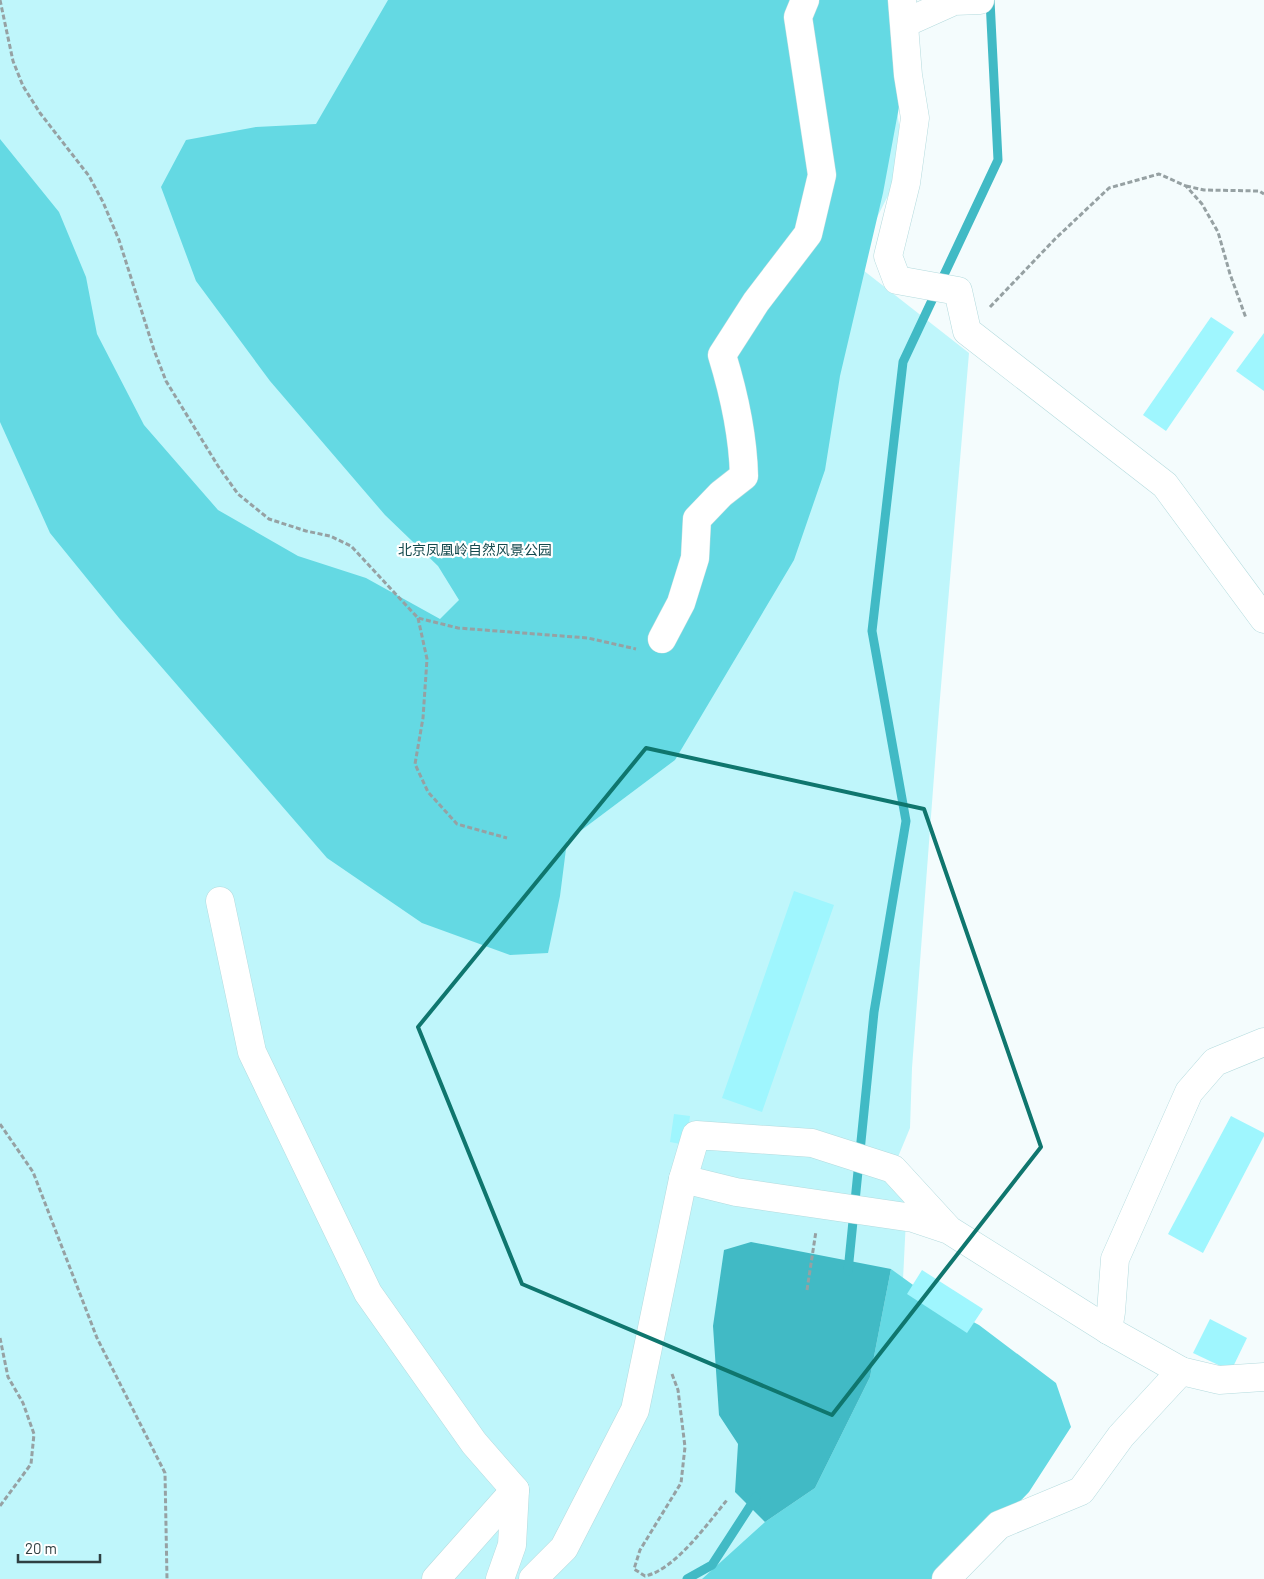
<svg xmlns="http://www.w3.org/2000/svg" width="1264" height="1579" font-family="Barlow,'Noto Sans SC',sans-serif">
	<rect width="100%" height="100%" fill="#f4fcfd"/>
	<polygon fill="#bff6fb" points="0,0 883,0 904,164 854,263 969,353 939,710 912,1068 910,1128 893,1169 907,1199 901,1320 946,1579 0,1579"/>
	<g fill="#64d9e3">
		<polygon points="388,0 896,0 904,80 883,193 840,376 825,470 794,560 675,760 567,841 560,896 548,953 510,955 422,923 327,858 119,618 50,533 0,422 0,139 59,212 86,277 97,334 144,425 218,510 298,556 366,578 440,619 459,600 438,566 385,515 270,381 196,281 161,187 186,140 256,127 316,124"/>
		<polygon points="891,1269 938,1303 979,1325 1056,1383 1071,1427 1029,1492 945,1579 702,1579 765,1522 815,1488 870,1377"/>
	</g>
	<polygon fill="#41bac5" points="751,1242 891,1269 870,1377 815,1488 765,1522 735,1492 738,1444 719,1415 713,1326 724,1250"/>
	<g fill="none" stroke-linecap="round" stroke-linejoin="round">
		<g stroke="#41bac5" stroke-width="9">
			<polyline points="848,1271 874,1012 906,821 872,631 903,362 998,160 990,0"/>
			<polyline points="687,1579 712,1565 756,1497"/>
		</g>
	</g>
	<g fill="#9ff6fe">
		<polygon points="1211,317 1234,332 1166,431 1143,415"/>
		<polygon points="1264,333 1264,391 1236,371"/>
		<polygon points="794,891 834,905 762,1112 722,1098"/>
		<polygon points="674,1114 690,1116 686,1145 670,1142"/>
		<polygon points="1231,1116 1264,1133 1264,1136 1203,1253 1168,1234"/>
		<polygon points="922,1270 983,1309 967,1333 907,1294"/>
		<polygon points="1210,1319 1247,1338 1231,1371 1193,1353"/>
	</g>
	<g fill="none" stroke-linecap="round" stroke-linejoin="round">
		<defs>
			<g id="minor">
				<polyline points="902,0 908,75 915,118 906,183 888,256 897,280 958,291 967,331 1165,485 1264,619"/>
				<polyline points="905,23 954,1 980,0"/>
				<path d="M662,639L681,603L695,558L697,519L721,494L744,476C743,435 734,394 722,355L756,302L808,234L822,175L798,17L805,0"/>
				<polyline points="220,901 252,1052 368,1293 474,1443 515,1490 512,1545 500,1579"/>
				<polyline points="949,1230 893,1169 812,1143 696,1135 683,1179 736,1192 913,1218 949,1230 1108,1330 1181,1371 1219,1380 1264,1377"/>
				<polyline points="1108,1330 1111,1312 1115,1259 1189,1092 1215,1062 1264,1042"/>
				<polyline points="436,1579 515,1490"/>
				<polyline points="533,1579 564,1548 635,1410 683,1179"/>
				<polyline points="946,1579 999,1525 1081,1491 1121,1436 1181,1371"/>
			</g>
		</defs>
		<use href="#minor" stroke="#b4dbde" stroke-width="29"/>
		<g stroke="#96a1a3" stroke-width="3" stroke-dasharray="5 2.5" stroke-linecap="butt">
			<polyline points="0,0 13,61 23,86 40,113 89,176 103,202 119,240 154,350 166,381 218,466 238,494 269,519 306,531 330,536 351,546 418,618 458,628 588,638 636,649"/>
			<polyline points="1186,186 1204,190 1259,191 1264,194"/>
			<polyline points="990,307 1055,239 1109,188 1159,174 1186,186 1202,204 1218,232 1230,274 1246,318"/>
			<polyline points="418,618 427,659 423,718 415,764 428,792 457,824 507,838"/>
			<polyline points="0,1124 33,1172 97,1338 165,1473 167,1579"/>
			<polyline points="807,1290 816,1231"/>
			<polyline points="0,1338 8,1377 23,1403 34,1434 31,1464 0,1506"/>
			<path d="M672,1374L678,1390L685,1447L681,1483L640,1550L634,1569L645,1576C675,1570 708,1523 727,1500"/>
		</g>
		<use href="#minor" stroke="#fff" stroke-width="28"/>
	</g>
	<path fill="none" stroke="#0f766e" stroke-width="4" stroke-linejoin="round" d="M646,748L924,809L1041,1147L832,1415L522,1284L418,1027Z"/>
	<g text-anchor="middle" stroke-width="4.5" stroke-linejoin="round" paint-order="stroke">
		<g font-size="14" fill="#154a4e" stroke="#fff">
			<text x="475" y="555">北京凤凰岭自然风景公园</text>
		</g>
	</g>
	<path d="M18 1554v8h82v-8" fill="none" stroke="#2f3f41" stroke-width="2.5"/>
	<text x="25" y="1554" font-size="15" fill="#2f3f41" stroke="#ffffff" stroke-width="4" paint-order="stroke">20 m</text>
</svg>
